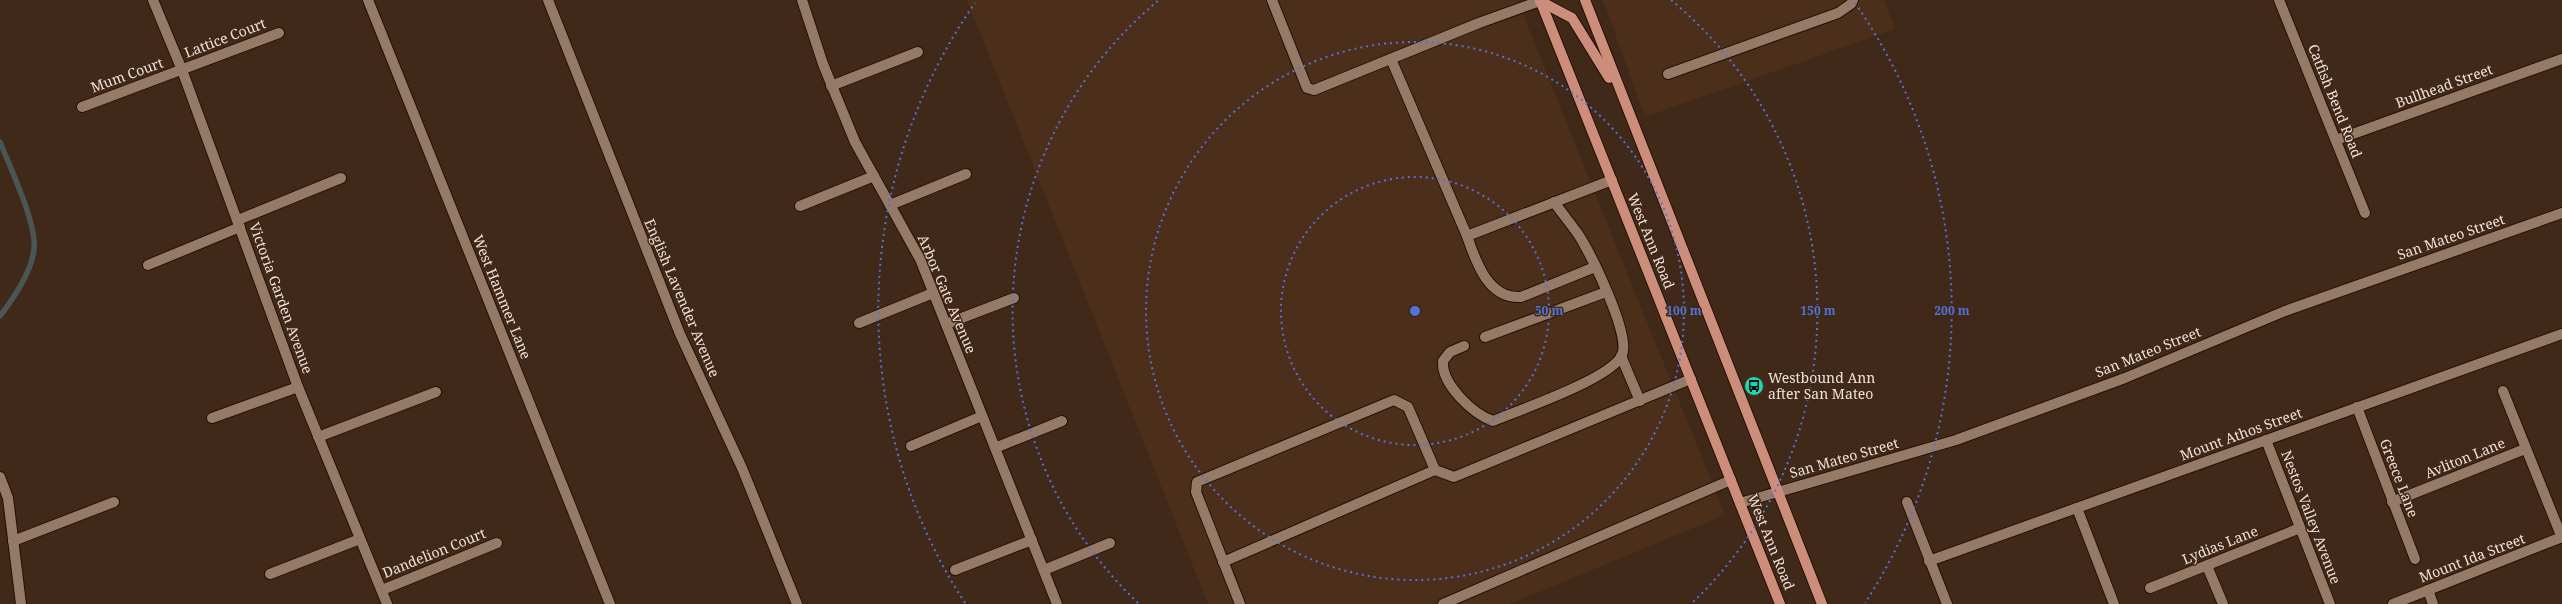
<svg xmlns="http://www.w3.org/2000/svg" width="2562" height="604" font-family="'Noto Serif',serif">
	<rect width="100%" height="100%" fill="#402919"/>
	<g fill="#4c2f1b">
		<polygon points="967,0 1517,0 1725,515 1510,604 1208,604"/>
		<polygon points="1603,0 1884,0 1895,29 1645,117"/>
	</g>
	<g fill="none" stroke-linecap="round" stroke-linejoin="round">
		<path stroke="#495655" stroke-width="5.5" d="M0,142C10,167 37,224 34,249C32,271 13,299 0,316"/>
		<defs>
			<g id="service">
				<polyline points="1272,0 1307,88 1314,90 1479,23 1540,1"/>
				<polyline points="1391,59 1467,236 1612,180"/>
				<polyline points="1668,74 1838,13 1851,4 1853,0"/>
				<path d="M1467,236C1476,262 1488,299 1521,297L1595,267"/>
				<polyline points="1485,337 1606,292"/>
				<path d="M1464,346L1450,352L1443,361C1441,384 1473,414 1493,421C1519,410 1611,379 1622,355C1631,335 1591,254 1578,234C1570,223 1562,213 1554,202"/>
				<polyline points="1621,356 1640,401"/>
				<polyline points="1223,562 1435,470"/>
				<polyline points="1240,604 1196,492 1197,482 1394,400 1408,407 1435,470 1454,477 1691,379"/>
				<polyline points="1443,604 1731,480"/>
			</g>
			<g id="minor">
				<polyline points="153,0 182,70 298,387 387,604"/>
				<polyline points="548,0 680,334 742,468 797,604"/>
				<polyline points="802,0 823,64 855,142 920,259 1057,604"/>
				<polyline points="2279,0 2365,213"/>
				<polyline points="831,86 918,52"/>
				<polyline points="82,107 279,33"/>
				<polyline points="2336,140 2562,59"/>
				<polyline points="890,205 966,174"/>
				<polyline points="800,206 874,176"/>
				<polyline points="238,220 341,178"/>
				<polyline points="148,265 240,227"/>
				<polyline points="859,323 933,293"/>
				<polyline points="946,324 1014,298"/>
				<polyline points="2503,391 2562,538"/>
				<polyline points="2357,407 2415,559"/>
				<polyline points="212,418 298,387"/>
				<polyline points="318,437 436,392"/>
				<polyline points="2266,440 2330,604"/>
				<polyline points="911,446 982,416"/>
				<polyline points="995,448 1062,421"/>
				<polyline points="0,477 8,498 21,604"/>
				<polyline points="1907,502 1947,604"/>
				<polyline points="2392,502 2525,449"/>
				<polyline points="1740,503 1956,440 2125,378 2285,311 2562,213"/>
				<polyline points="2077,508 2114,604"/>
				<polyline points="13,541 114,502"/>
				<polyline points="1929,561 2562,334"/>
				<polyline points="2207,566 2223,604"/>
				<polyline points="955,570 1032,540"/>
				<polyline points="1044,570 1110,543"/>
				<polyline points="270,574 360,539"/>
				<polyline points="2150,588 2300,528"/>
				<polyline points="382,590 497,543"/>
				<polyline points="2428,590 2433,604"/>
				<polyline points="2393,604 2562,537"/>
			</g>
			<polyline id="tertiary" points="368,0 610,604"/>
			<g id="primary">
				<polyline points="1540,0 1780,604"/>
				<polyline points="1585,0 1822,604"/>
				<polyline points="1540,1 1572,18 1609,78"/>
			</g>
		</defs>
		<use href="#service" stroke="#261103" stroke-width="12"/>
		<use href="#minor" stroke="#261103" stroke-width="12"/>
		<use href="#tertiary" stroke="#261103" stroke-width="12"/>
		<use href="#primary" stroke="#261103" stroke-width="12"/>
		<use href="#service" stroke="#967a68" stroke-width="10"/>
		<use href="#minor" stroke="#967a68" stroke-width="10"/>
		<use href="#tertiary" stroke="#967a68" stroke-width="10"/>
		<use href="#primary" stroke="#cc8d7b" stroke-width="10"/>
	</g>
	<g fill="none" stroke="#5272d8" stroke-width="2" stroke-dasharray="2 4">
		<circle cx="1415" cy="311" r="134"/>
		<circle cx="1415" cy="311" r="269"/>
		<path d="M1138 603A403 403 0 0 1 1159 0M1671 0A403 403 0 0 1 1692 603"/>
		<path d="M965 603A537 537 0 0 1 975 3M1855 3A537 537 0 0 1 1865 603"/>
	</g>
	<defs>
		<symbol id="bus-disc" viewBox="-11 -11 22 22"><circle r="9.5" fill="#1ed5b1" stroke="#402919"/><path d="M-5-6H5V4H4V6H2V4H-2V6H-4V4H-5ZM-3.5-4V0h7V-4ZM-3.5 1.2v1.5H-2V1.2ZM2 1.2v1.5H3.5V1.2Z" fill="#111"/></symbol>
	</defs>
	<g fill-rule="evenodd">
		<use href="#bus-disc" x="1743" y="375" width="22" height="22"/>
	</g>
	<g text-anchor="middle" stroke-width="3" stroke-linejoin="round" paint-order="stroke">
		<g font-size="14" fill="#f0e0d7" stroke="#402919">
			<text transform="translate(225 38) rotate(-21)" y="5">Lattice Court</text>
			<text transform="translate(127 75) rotate(-20)" y="5">Mum Court</text>
			<text transform="translate(2444 86) rotate(-20)" y="5">Bullhead Street</text>
			<text transform="translate(2335 101) rotate(68)" y="5">Catfish Bend Road</text>
			<text transform="translate(2451 237) rotate(-19)" y="5">San Mateo Street</text>
			<text transform="translate(1651 241) rotate(68)" y="5">West Ann Road</text>
			<text transform="translate(947 294) rotate(67)" y="5">Arbor Gate Avenue</text>
			<text transform="translate(502 297) rotate(68)" y="5">West Hammer Lane</text>
			<text transform="translate(281 298) rotate(70)" y="5">Victoria Garden Avenue</text>
			<text transform="translate(682 298) rotate(67)" y="5">English Lavender Avenue</text>
			<text transform="translate(2148 352) rotate(-22)" y="5">San Mateo Street</text>
			<text transform="translate(2241 434) rotate(-20)" y="5">Mount Athos Street</text>
			<text transform="translate(1844 458) rotate(-16)" y="5">San Mateo Street</text>
			<text transform="translate(2465 458) rotate(-22)" y="5">Avliton Lane</text>
			<text transform="translate(2399 478) rotate(69)" y="5">Greece Lane</text>
			<text transform="translate(2311 517) rotate(69)" y="5">Nestos Valley Avenue</text>
			<text transform="translate(1771 542) rotate(68)" y="5">West Ann Road</text>
			<text transform="translate(2220 545) rotate(-22)" y="5">Lydias Lane</text>
			<text transform="translate(434 553) rotate(-22)" y="5">Dandelion Court</text>
			<text transform="translate(2472 558) rotate(-21)" y="5">Mount Ida Street</text>
		</g>
		<g font-size="14" fill="#f0e0d7" stroke="#402919" text-anchor="start">
			<text x="1768" y="383">Westbound Ann<tspan x="1768" dy="16">after San Mateo</tspan></text>
		</g>
	</g>
	<circle cx="1415" cy="311" r="6" fill="#5272d8" stroke="#402919" stroke-width="2"/>
	<g font-size="12" text-anchor="middle" font-weight="bold" fill="#5272d8" stroke="#402919" stroke-width="3" stroke-linejoin="round" paint-order="stroke">
		<text x="1549" y="315">50 m</text>
		<text x="1684" y="315">100 m</text>
		<text x="1818" y="315">150 m</text>
		<text x="1952" y="315">200 m</text>
	</g>
</svg>
